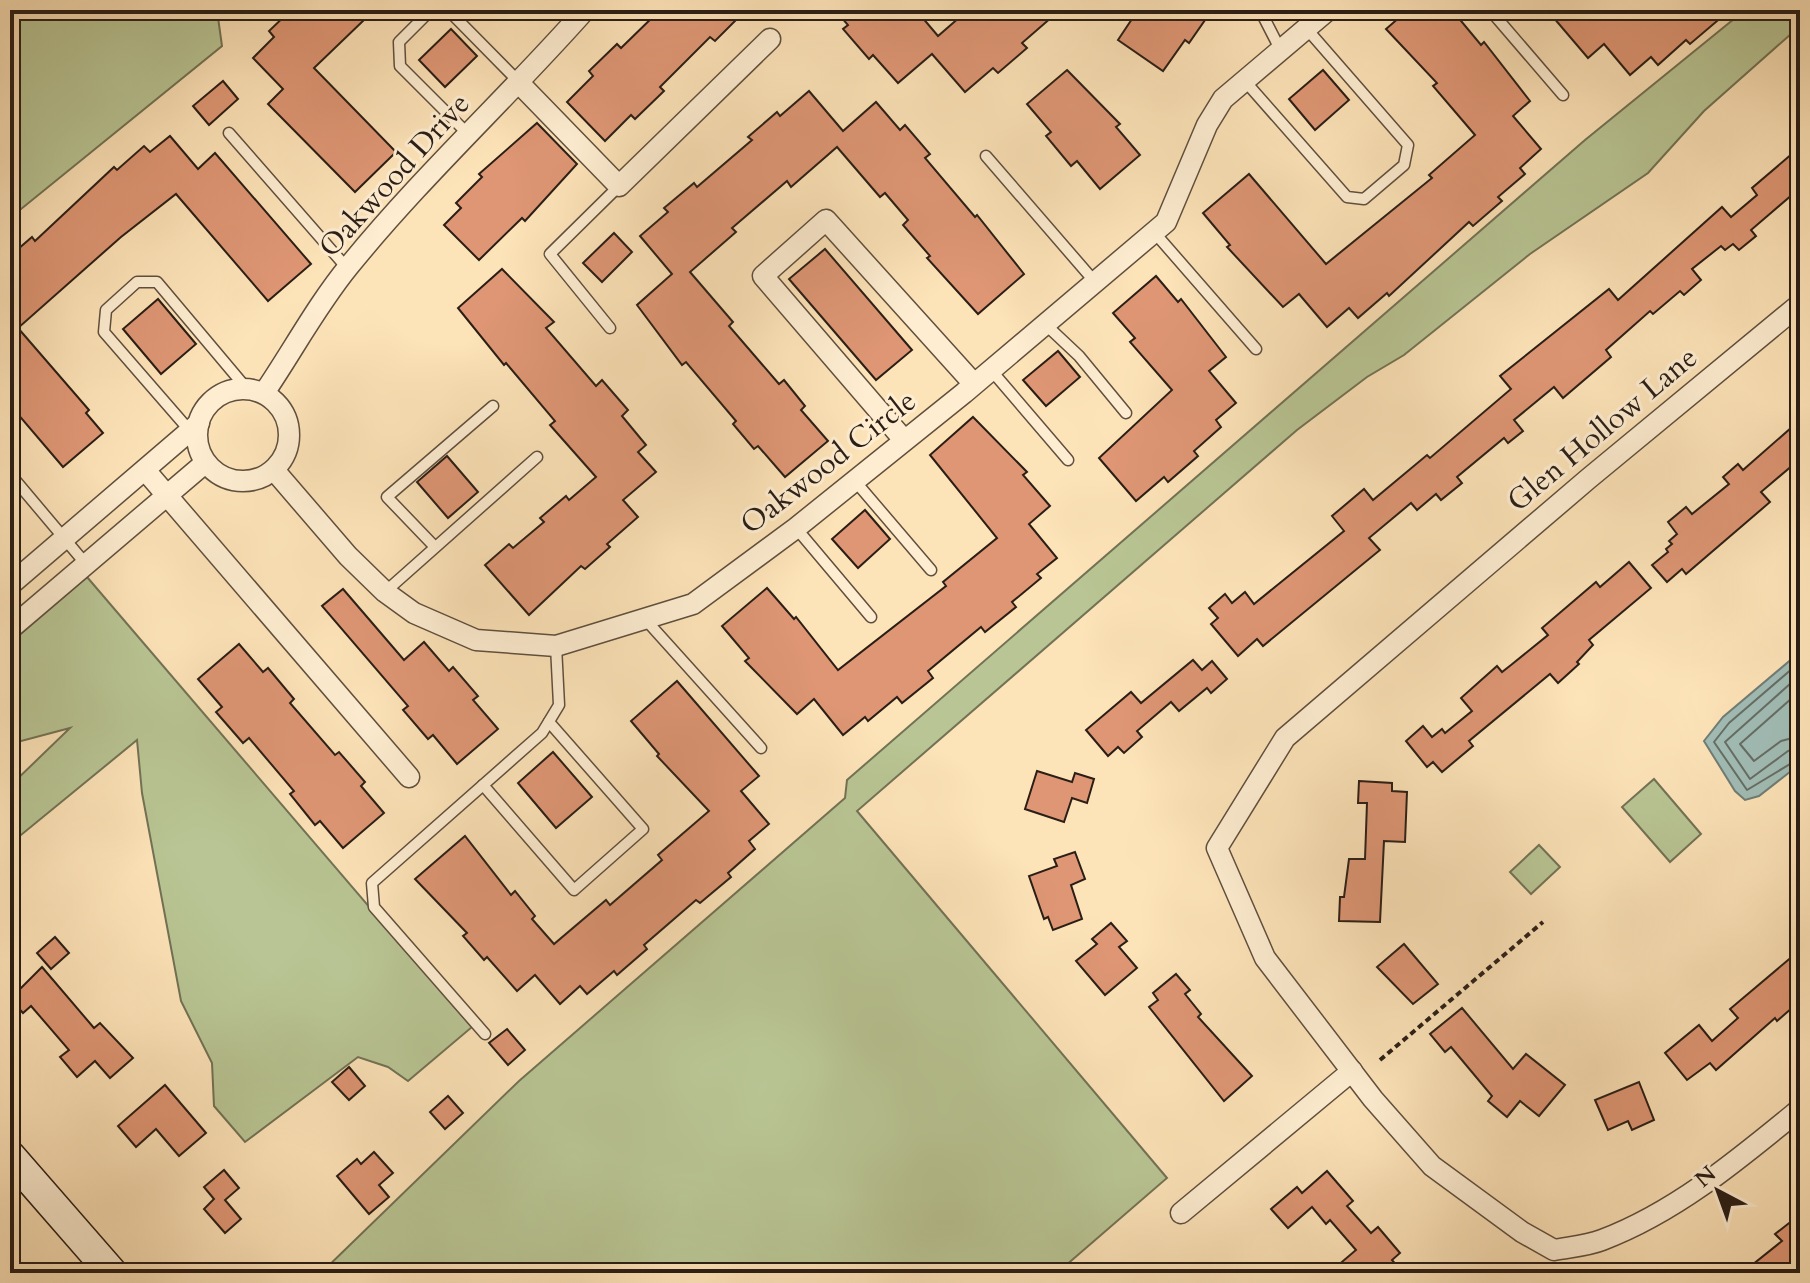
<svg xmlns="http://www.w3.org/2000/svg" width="1810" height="1283" font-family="Cardo,serif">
	<rect width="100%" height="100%" fill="#fde3b8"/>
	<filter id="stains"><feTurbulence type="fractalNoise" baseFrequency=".0025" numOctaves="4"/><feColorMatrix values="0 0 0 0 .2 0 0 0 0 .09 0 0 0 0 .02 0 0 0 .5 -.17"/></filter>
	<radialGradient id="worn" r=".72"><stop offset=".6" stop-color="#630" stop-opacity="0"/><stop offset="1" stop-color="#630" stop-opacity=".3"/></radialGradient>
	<g fill="#b9c594" stroke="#727255" stroke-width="2">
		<polygon points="10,10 217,10 222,46 10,218"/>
		<polygon points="1745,10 1800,10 1800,26 1704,111 1648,173 1530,254 1404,355 1367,377 1297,430 857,811 1167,1178 1057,1273 321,1273 519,1081 845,798 847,780 1585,140"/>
		<polygon points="87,577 472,1027 408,1081 388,1067 358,1057 245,1142 214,1106 212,1063 181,1001 142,793 137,740 10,844 10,786 70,728 10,744 10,643"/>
		<polygon points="1654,779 1701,834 1670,862 1622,807"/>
		<polygon points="1539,845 1560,867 1531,894 1510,872"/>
	</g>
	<polygon fill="#a1bdb6" stroke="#717d76" stroke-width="2" points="1800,652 1800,764 1759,796 1745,800 1735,791 1704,741 1723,717"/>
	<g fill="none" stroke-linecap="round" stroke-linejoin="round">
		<g stroke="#666e66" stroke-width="2">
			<polyline points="1800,662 1729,723 1714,742 1747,790 1800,758"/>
			<polyline points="1800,675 1725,742 1750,779 1788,751 1800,748"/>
			<polyline points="1800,691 1740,744 1754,761 1781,741 1800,736"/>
		</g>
	</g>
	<g fill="#de9674" stroke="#2a1e16" stroke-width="2">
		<polygon points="291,10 354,10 364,20 314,68 396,152 355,192 268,104 283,89 253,58 274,37 269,31"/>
		<polygon points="660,10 746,10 715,41 710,37 660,87 664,91 635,119 631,115 605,141 567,102 593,76 589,71 617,44 621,48"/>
		<polygon points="835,10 916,10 938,36 968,10 1060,10 1022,43 1027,48 998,73 993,68 965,92 932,54 898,83 873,55 869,59 843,29 848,25"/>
		<polygon points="1138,10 1212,10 1189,43 1185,40 1163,71 1118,40"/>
		<polygon points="1408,10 1452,10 1481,45 1484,42 1530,101 1513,116 1541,149 1520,168 1525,174 1498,197 1502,201 1473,226 1469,222 1389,296 1387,293 1358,318 1349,308 1327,327 1299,294 1283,307 1227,247 1230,245 1203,213 1249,174 1326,264 1432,178 1429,175 1475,135 1433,86 1437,83 1386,29"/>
		<polygon points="1547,10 1730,10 1690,44 1686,40 1658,65 1651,57 1630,75 1604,44 1588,58"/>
		<polygon points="451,29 477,56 445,87 419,60"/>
		<polygon points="1067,70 1120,124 1116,127 1140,155 1100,189 1077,161 1071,166 1046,136 1051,132 1027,104"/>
		<polygon points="1323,70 1349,100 1315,130 1289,99"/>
		<polygon points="223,81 238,99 209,125 193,106"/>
		<polygon points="809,91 843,131 876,102 900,130 905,125 930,154 925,158 975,217 977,215 1024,274 978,314 927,258 930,256 903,225 908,220 885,193 880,197 837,147 791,187 787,181 732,228 736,232 690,272 733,322 729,326 779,384 784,380 805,406 801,410 828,441 785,477 758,446 754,449 733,424 736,421 686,362 682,365 637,305 672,274 640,236 668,212 664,208 694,183 697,187 752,140 748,137 777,112 780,116"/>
		<polygon points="537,123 577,164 525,221 522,218 479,260 444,225 461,208 456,203 482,177 479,174"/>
		<polygon points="170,136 198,169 215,153 311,264 268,301 176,194 121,237 18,328 89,410 86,413 103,433 63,467 10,405 10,256 32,237 35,241 114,167 117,170 144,146 150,152"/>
		<polygon points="1800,147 1800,188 1751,230 1756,236 1739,250 1733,244 1725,250 1721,246 1692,269 1701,280 1684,295 1680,291 1653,314 1650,311 1606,350 1611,357 1563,398 1554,387 1514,420 1523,431 1508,443 1504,438 1457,477 1462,483 1441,500 1436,494 1417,510 1411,503 1369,538 1380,550 1263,646 1257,639 1238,656 1211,624 1218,618 1209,608 1225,594 1232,603 1245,592 1254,604 1344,531 1332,516 1364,489 1373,500 1427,455 1430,458 1511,389 1500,376 1609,289 1618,300 1722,207 1731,217 1757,195 1752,188"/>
		<polygon points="614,233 632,252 602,282 583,263"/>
		<polygon points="825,249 912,350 876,380 789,279"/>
		<polygon points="502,269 554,322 546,328 596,386 602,380 628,410 622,416 646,445 638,452 656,472 623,500 638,517 607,544 610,547 585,569 581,566 529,615 485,565 509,544 513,548 544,522 540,518 566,496 569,500 596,477 550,425 555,421 506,363 504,365 458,308"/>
		<polygon points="1156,276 1178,302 1181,299 1226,357 1209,371 1236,403 1216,420 1221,427 1194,451 1198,456 1168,482 1164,477 1136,501 1099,458 1172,390 1130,342 1135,338 1113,313"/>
		<polygon points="158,299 196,344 161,374 123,329"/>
		<polygon points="1058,351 1080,377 1046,406 1023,380"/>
		<polygon points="973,417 1027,472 1023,475 1050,506 1029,524 1057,558 1037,574 1041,578 1012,602 1016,607 985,632 981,627 928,671 933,678 902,703 897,697 868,721 865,717 843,735 814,699 797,714 745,661 749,658 722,626 767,588 794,619 796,617 838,670 946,586 943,582 997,538 930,455"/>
		<polygon points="1800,420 1800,459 1761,492 1770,502 1686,574 1682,569 1667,582 1652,565 1668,552 1666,549 1672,544 1669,541 1677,534 1668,522 1686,507 1692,514 1729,484 1723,477 1738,464 1743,470"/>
		<polygon points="447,456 478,492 448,518 417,482"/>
		<polygon points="865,510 890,539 858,568 832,539"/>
		<polygon points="1629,562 1651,588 1589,640 1593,645 1577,662 1579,664 1558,683 1550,674 1469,741 1473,746 1442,772 1433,762 1427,767 1406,741 1423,726 1432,737 1442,729 1445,733 1472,711 1461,698 1497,666 1502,672 1511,665 1548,635 1542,628 1596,582 1600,587"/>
		<polygon points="343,589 404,660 424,642 449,671 453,667 478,696 473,700 498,729 457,764 433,735 428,739 403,710 408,706 322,606"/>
		<polygon points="239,644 263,672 268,668 294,699 290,703 335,755 339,752 365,782 361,786 384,813 343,848 320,821 315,825 290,794 294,791 249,738 243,743 216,712 222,707 198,679"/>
		<polygon points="1193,660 1202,670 1212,661 1227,679 1211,693 1207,688 1179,711 1171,702 1137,731 1142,737 1124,753 1118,747 1108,756 1086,730 1131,692 1141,703"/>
		<polygon points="677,681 759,776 741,791 769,824 749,841 755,849 728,873 731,877 700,903 696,900 644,945 647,949 617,975 614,971 587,994 580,986 560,1004 535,975 517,991 487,957 484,960 463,936 467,933 415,879 465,836 511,895 515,891 535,916 532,919 554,944 606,900 610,905 662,860 658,855 709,811 657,756 659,754 631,721"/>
		<polygon points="553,752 592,797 556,828 518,783"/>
		<polygon points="1037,771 1072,782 1075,773 1094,779 1087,803 1072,798 1064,822 1025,809"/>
		<polygon points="1359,781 1392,783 1392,791 1407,792 1405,842 1384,841 1380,922 1339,921 1340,897 1344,897 1349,859 1365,859 1367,803 1358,803"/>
		<polygon points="1075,852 1085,879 1071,885 1082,919 1053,930 1048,917 1044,919 1029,876 1057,866 1054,859"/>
		<polygon points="1111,923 1127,941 1119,947 1137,968 1105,995 1076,961 1097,944 1092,939"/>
		<polygon points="55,937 69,953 51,969 37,953"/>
		<polygon points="1404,944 1438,984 1413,1004 1377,967"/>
		<polygon points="1800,950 1800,1001 1777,1021 1775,1018 1716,1070 1710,1063 1687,1080 1665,1053 1699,1025 1712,1041 1738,1018 1730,1009"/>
		<polygon points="42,967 94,1028 100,1023 133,1058 110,1078 95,1061 77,1077 60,1057 69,1050 31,1006 23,1013 10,999"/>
		<polygon points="1176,974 1190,990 1185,994 1201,1014 1198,1017 1252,1076 1224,1101 1149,1007 1158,1000 1153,993"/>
		<polygon points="1462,1008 1513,1069 1526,1054 1565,1085 1539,1116 1520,1101 1507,1117 1488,1101 1492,1096 1451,1047 1445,1052 1430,1034"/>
		<polygon points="507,1029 525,1050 508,1065 489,1043"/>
		<polygon points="349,1067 365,1086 349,1100 332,1082"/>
		<polygon points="1639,1082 1654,1120 1632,1130 1628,1121 1608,1130 1595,1100"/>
		<polygon points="165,1085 206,1133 179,1156 156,1129 136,1147 118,1126"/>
		<polygon points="448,1096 463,1113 445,1129 430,1112"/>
		<polygon points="374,1152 393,1173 379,1185 389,1197 369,1214 337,1176 357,1159 361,1164"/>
		<polygon points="224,1170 239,1188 225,1200 241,1219 225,1233 204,1209 214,1199 204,1187"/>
		<polygon points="1327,1171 1353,1201 1347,1206 1371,1233 1378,1227 1400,1253 1392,1260 1403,1273 1329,1273 1356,1250 1330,1220 1326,1224 1312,1207 1288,1228 1271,1209 1297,1187 1302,1193"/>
		<polygon points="1793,1220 1800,1226 1800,1263 1787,1273 1742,1273 1782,1241 1775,1234"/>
	</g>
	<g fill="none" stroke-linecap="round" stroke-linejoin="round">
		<defs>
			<g id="lane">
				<polyline points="1260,10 1280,49"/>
				<polyline points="1490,10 1563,95"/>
				<polyline points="1244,80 1347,197 1364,199 1404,165 1408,145 1306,28"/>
				<polyline points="229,133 347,268"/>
				<polyline points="469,135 400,66 399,42 428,13 451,13 519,82"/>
				<polyline points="986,156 1095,282"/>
				<polyline points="1154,232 1256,349"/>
				<polyline points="1045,324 1079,356 1126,413"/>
				<polyline points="610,328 550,254 619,186"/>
				<polyline points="991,370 1068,460"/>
				<polyline points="190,431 104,332 106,310 137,282 157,282 247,389"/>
				<polyline points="10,474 85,563"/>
				<polyline points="855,481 931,570"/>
				<polyline points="796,528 871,617"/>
				<polyline points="435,547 387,497 493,406"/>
				<polyline points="385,592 537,457"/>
				<polyline points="645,619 761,748"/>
				<polyline points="483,785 574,890 643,829 549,722"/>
				<polyline points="485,1034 374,907 372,883 542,733 559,705 556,646"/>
			</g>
			<g id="street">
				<polyline points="520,84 619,186 770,39"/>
				<path d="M1800,304L1588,479L1285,738L1217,848L1265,958L1373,1099L1432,1166L1522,1232L1554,1250C1569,1247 1587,1246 1602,1240C1676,1212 1739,1159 1800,1109"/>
				<circle cx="243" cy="435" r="46"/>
				<path d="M264,393C292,352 317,305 349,266C422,176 508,97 585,10"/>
				<polyline points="904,440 763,276 826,220 974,384"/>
				<polyline points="145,470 409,777"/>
				<polyline points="274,470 348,556 385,592 414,613 476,640 556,646 693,604 796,528 964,393 1166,222 1207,125 1223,99 1328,10"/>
				<polyline points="10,585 199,423"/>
				<polyline points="10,629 205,463"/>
				<polyline points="1181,1213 1352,1071"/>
			</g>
			<polyline id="secondary" points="10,1156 112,1273"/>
		</defs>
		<use href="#lane" stroke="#5f4f3e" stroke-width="13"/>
		<use href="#street" stroke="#5f4f3e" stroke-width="23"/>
		<use href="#secondary" stroke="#2a1e16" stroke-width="33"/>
		<polyline stroke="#2a1e16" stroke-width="4" stroke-dasharray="6 4" stroke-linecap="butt" points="1380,1060 1543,922"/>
		<use href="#lane" stroke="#feedd1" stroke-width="10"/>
		<use href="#street" stroke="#feedd1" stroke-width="20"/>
		<use href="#secondary" stroke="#feedd1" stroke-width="30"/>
	</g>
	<g text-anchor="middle" stroke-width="6" stroke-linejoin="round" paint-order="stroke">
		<g font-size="30" fill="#2a1e16" stroke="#feedd1">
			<text transform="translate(394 175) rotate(-48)" y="10">Oakwood Drive</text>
			<text transform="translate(1602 429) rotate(-40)" y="10">Glen Hollow Lane</text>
			<text transform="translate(828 462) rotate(-38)" y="10">Oakwood Circle</text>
		</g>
	</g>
	<rect width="1810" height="1283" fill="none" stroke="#fde3b8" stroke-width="40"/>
	<rect x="12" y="12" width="1786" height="1259" fill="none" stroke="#2a1e16" stroke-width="4"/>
	<rect x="20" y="20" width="1770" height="1243" fill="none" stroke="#2a1e16" stroke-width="2"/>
	<g transform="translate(1718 1191) rotate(319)" stroke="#feedd1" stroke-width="6" paint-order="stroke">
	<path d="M0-6L14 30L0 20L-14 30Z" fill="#2a1e16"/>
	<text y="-12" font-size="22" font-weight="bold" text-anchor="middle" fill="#2a1e16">N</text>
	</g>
	<rect width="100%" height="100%" filter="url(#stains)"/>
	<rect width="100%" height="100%" fill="url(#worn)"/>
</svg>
